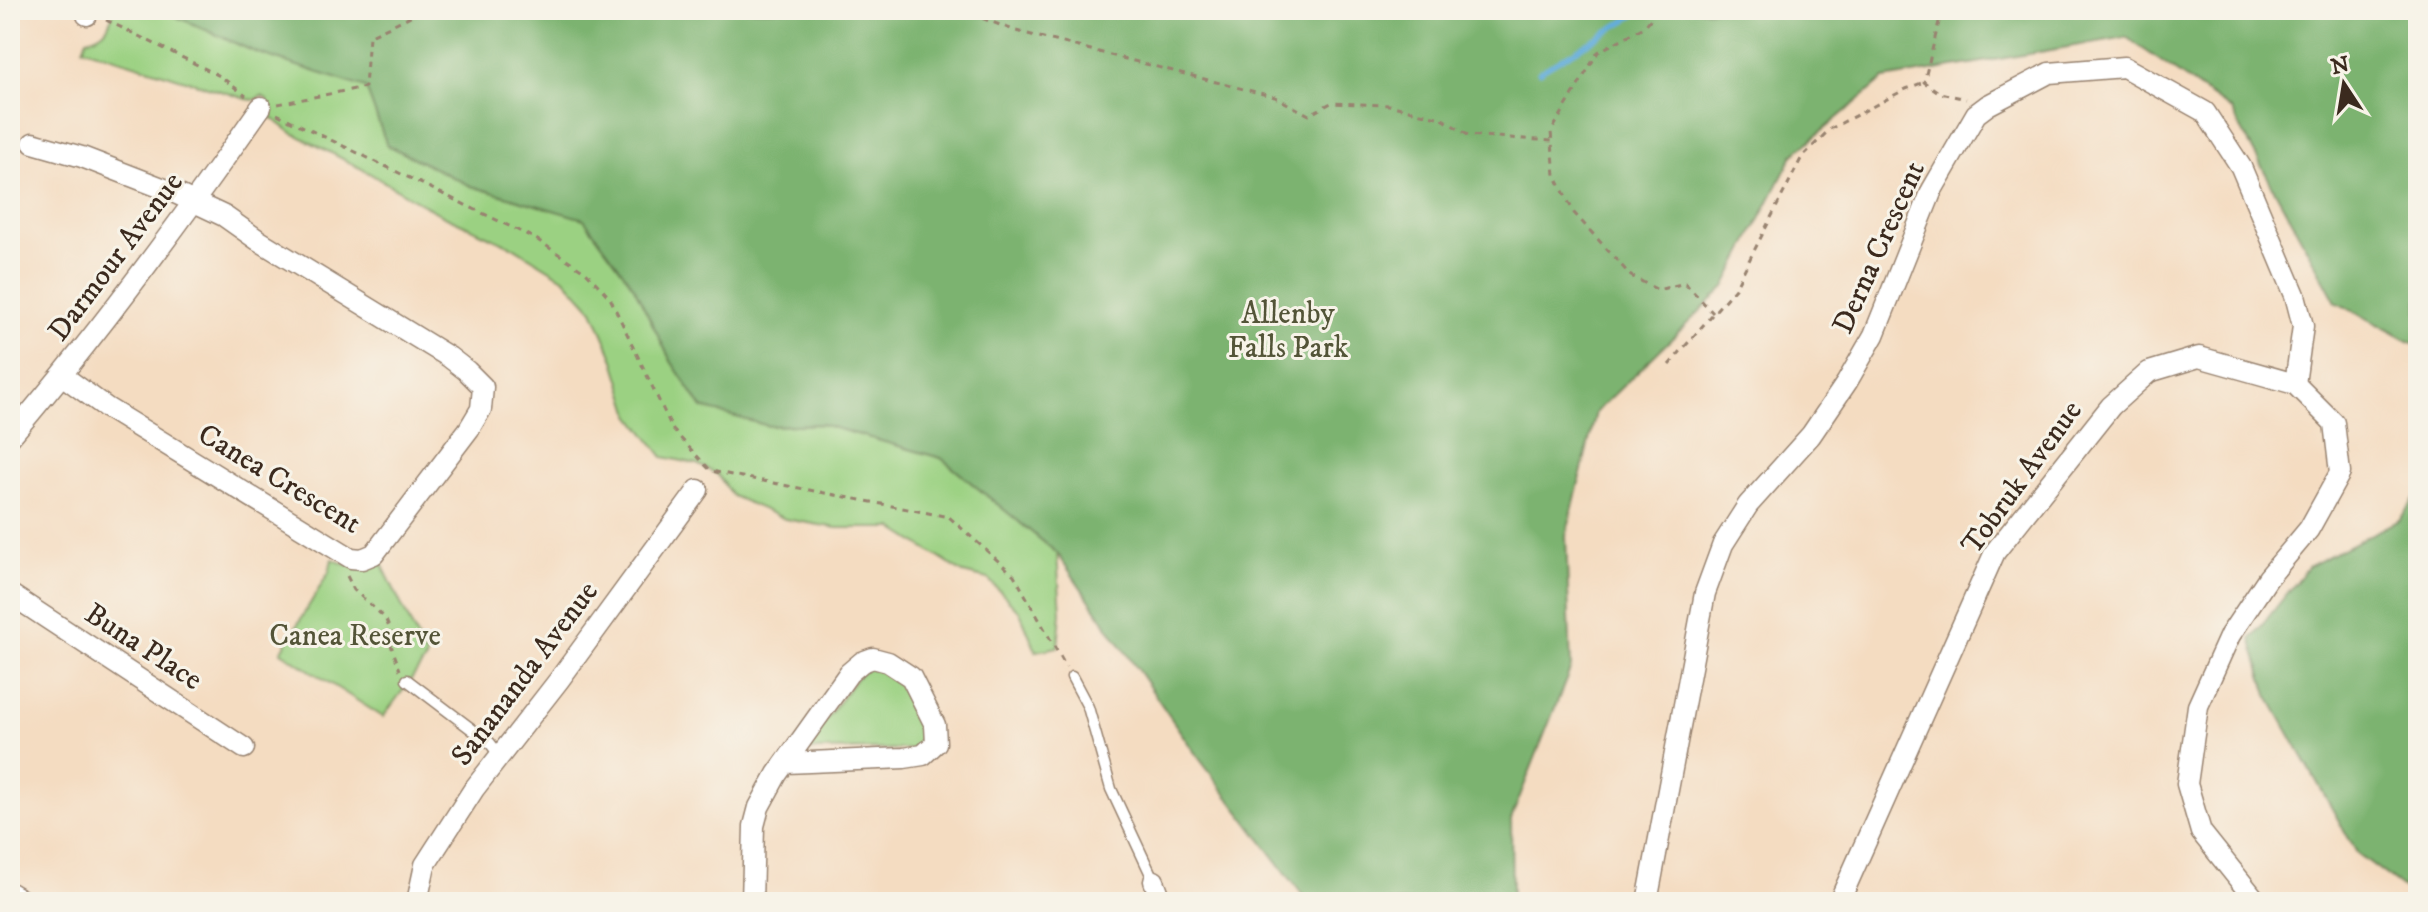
<svg xmlns="http://www.w3.org/2000/svg" width="2428" height="912" font-family="'IM FELL DW Pica',serif">
	<rect width="100%" height="100%" fill="#f7f3e8"/>
	<filter id="ink" filterUnits="userSpaceOnUse"><feTurbulence type="fractalNoise" baseFrequency=".0125" numOctaves="2"/><feDisplacementMap in="SourceGraphic" scale="16" xChannelSelector="R" yChannelSelector="G"/><feConvolveMatrix kernelMatrix="1 2 1 2 8 2 1 2 1" color-interpolation-filters="sRGB"/></filter>
	<filter id="wash" filterUnits="userSpaceOnUse"><feTurbulence type="fractalNoise" baseFrequency=".006" numOctaves="4" result="noise"/><feDisplacementMap in="SourceGraphic" scale="32" xChannelSelector="R" yChannelSelector="G"/><feGaussianBlur stdDeviation="1.8" result="paint"/><feColorMatrix in="noise" values="0 0 0 0 0 0 0 0 0 0 0 0 0 0 0 0 0 1.4 0 .05"/><feComposite in="paint" operator="in"/></filter>
	<g filter="url(#wash)">
		<rect width="100%" height="100%" fill="#f4dcc1"/>
		<g fill="#9bd182" stroke="#6b7e50" stroke-width="2">
			<path d="M114,10H162L255,52L366,88L387,145L471,186L584,219L634,287L671,361L702,408L769,426L821,424L941,458L1057,553L1061,613L1058,647L1036,651L1020,612L988,579L963,573L893,528H837L785,519L732,496L717,474L697,464L663,457L631,415L613,357L593,310L565,279L513,247L440,214L360,168L289,131L268,115V100L262,96L254,100L246,99L83,48L87,39C105,35 109,27 114,10Z"/>
			<polygon points="378,556 427,658 383,717 281,652 329,572 332,559 347,565"/>
			<path d="M870,667C906,672 922,708 930,740L918,749L810,750L808,745L857,677Z"/>
		</g>
		<g fill="#7cb370" stroke="#5c6e47" stroke-width="2">
			<polygon points="162,10 2418,10 2418,346 2336,302 2231,110 2126,37 1884,79 1793,155 1725,287 1596,412 1566,536 1571,667 1511,819 1512,902 1308,902 1195,753 1057,553 941,458 821,424 769,426 702,408 671,361 634,287 584,219 471,186 387,145 366,88 255,52"/>
			<polygon points="2418,495 2418,899 2357,853 2268,695 2251,639 2309,566 2399,520"/>
		</g>
		<g fill="none" stroke-linecap="round" stroke-linejoin="round">
			<polyline stroke="#64addc" stroke-width="5" points="1539,72 1643,10"/>
		</g>
	</g>
	<g filter="url(#ink)">
		<g fill="none" stroke-linecap="round" stroke-linejoin="round">
			<defs>
				<g id="lane">
					<polyline points="1072,677 1088,707 1111,789 1154,881"/>
					<polyline points="407,680 490,743 500,756"/>
				</g>
				<g id="street">
					<polyline points="86,10 87,15"/>
					<polyline points="33,143 82,157 175,193 224,216 258,240 449,357 467,371 483,387 481,409 469,429 374,554 362,559 351,558 107,408 63,376"/>
					<path d="M10,437C100,332 182,220 261,107"/>
					<polyline points="10,594 244,748"/>
					<polyline points="1154,881 1162,902"/>
					<polyline points="10,893 25,902"/>
					<polyline points="417,902 425,865 474,789 559,680 698,490"/>
					<polyline points="752,902 754,826 759,807 777,774 849,673 862,662 873,658 888,662 911,677 935,725 936,743 923,755 904,758 786,763"/>
					<polyline points="1647,902 1705,593 1723,544 1748,505 1811,435 1847,382 1874,335 1932,190 1976,114 1988,105 2049,73 2124,67 2205,112 2241,167 2295,295 2303,326 2295,384"/>
					<polyline points="1839,902 1995,552 2111,406 2149,372 2199,357 2295,384 2334,423 2340,473 2309,529 2268,578 2230,635 2198,706 2187,784 2201,832 2257,902"/>
				</g>
			</defs>
			<use href="#lane" stroke="#988370" stroke-width="13"/>
			<use href="#street" stroke="#988370" stroke-width="23"/>
			<g stroke="#988370" stroke-width="3" stroke-dasharray="6 6" stroke-linecap="butt">
				<polyline points="960,10 1016,31 1275,97 1309,115 1331,103 1389,105 1441,118 1468,135 1552,141"/>
				<polyline points="1658,10 1644,27 1598,52 1551,132 1555,175 1574,213 1631,276 1658,290 1685,283 1713,313"/>
				<polyline points="1942,10 1924,82 1940,93 1966,99"/>
				<polyline points="106,20 220,76 246,96"/>
				<polyline points="278,104 365,87 369,36 423,10"/>
				<polyline points="277,114 536,239 586,272 610,298 673,430 711,471 949,517 1014,575 1066,667"/>
				<polyline points="1669,365 1735,288 1802,157 1830,129 1906,89 1924,82"/>
				<polyline points="347,576 354,590 385,618 391,632 391,645 400,670"/>
			</g>
			<use href="#lane" stroke="#fff" stroke-width="10"/>
			<use href="#street" stroke="#fff" stroke-width="20"/>
		</g>
	</g>
	<g text-anchor="middle" stroke-width="6" stroke-linejoin="round" paint-order="stroke">
		<g font-size="30" fill="#3b2a1e" stroke="#f7f3e8">
			<text transform="translate(1878 247) rotate(-66)" y="10">Derna Crescent</text>
			<text transform="translate(115 256) rotate(-53)" y="10">Darmour Avenue</text>
			<text transform="translate(2021 477) rotate(-54)" y="10">Tobruk Avenue</text>
			<text transform="translate(280 478) rotate(31)" y="10">Canea Crescent</text>
			<text transform="translate(144 646) rotate(33)" y="10">Buna Place</text>
			<text transform="translate(524 673) rotate(-53)" y="10">Sanananda Avenue</text>
		</g>
		<g font-size="30" fill="#535437" stroke="#f7f3e8">
			<text x="1288" y="323">Allenby<tspan x="1288" dy="34">Falls Park</tspan></text>
			<text x="355" y="645">Canea Reserve</text>
		</g>
	</g>
	<rect width="2428" height="912" fill="none" stroke="#f7f3e8" stroke-width="40"/>
	<g transform="translate(2344 84) rotate(348)" stroke="#f7f3e8" stroke-width="6" paint-order="stroke">
	<path d="M0-6L14 30L0 20L-14 30Z" fill="#3b2a1e"/>
	<text y="-12" font-size="22" font-weight="bold" text-anchor="middle" fill="#3b2a1e">N</text>
	</g>
</svg>
